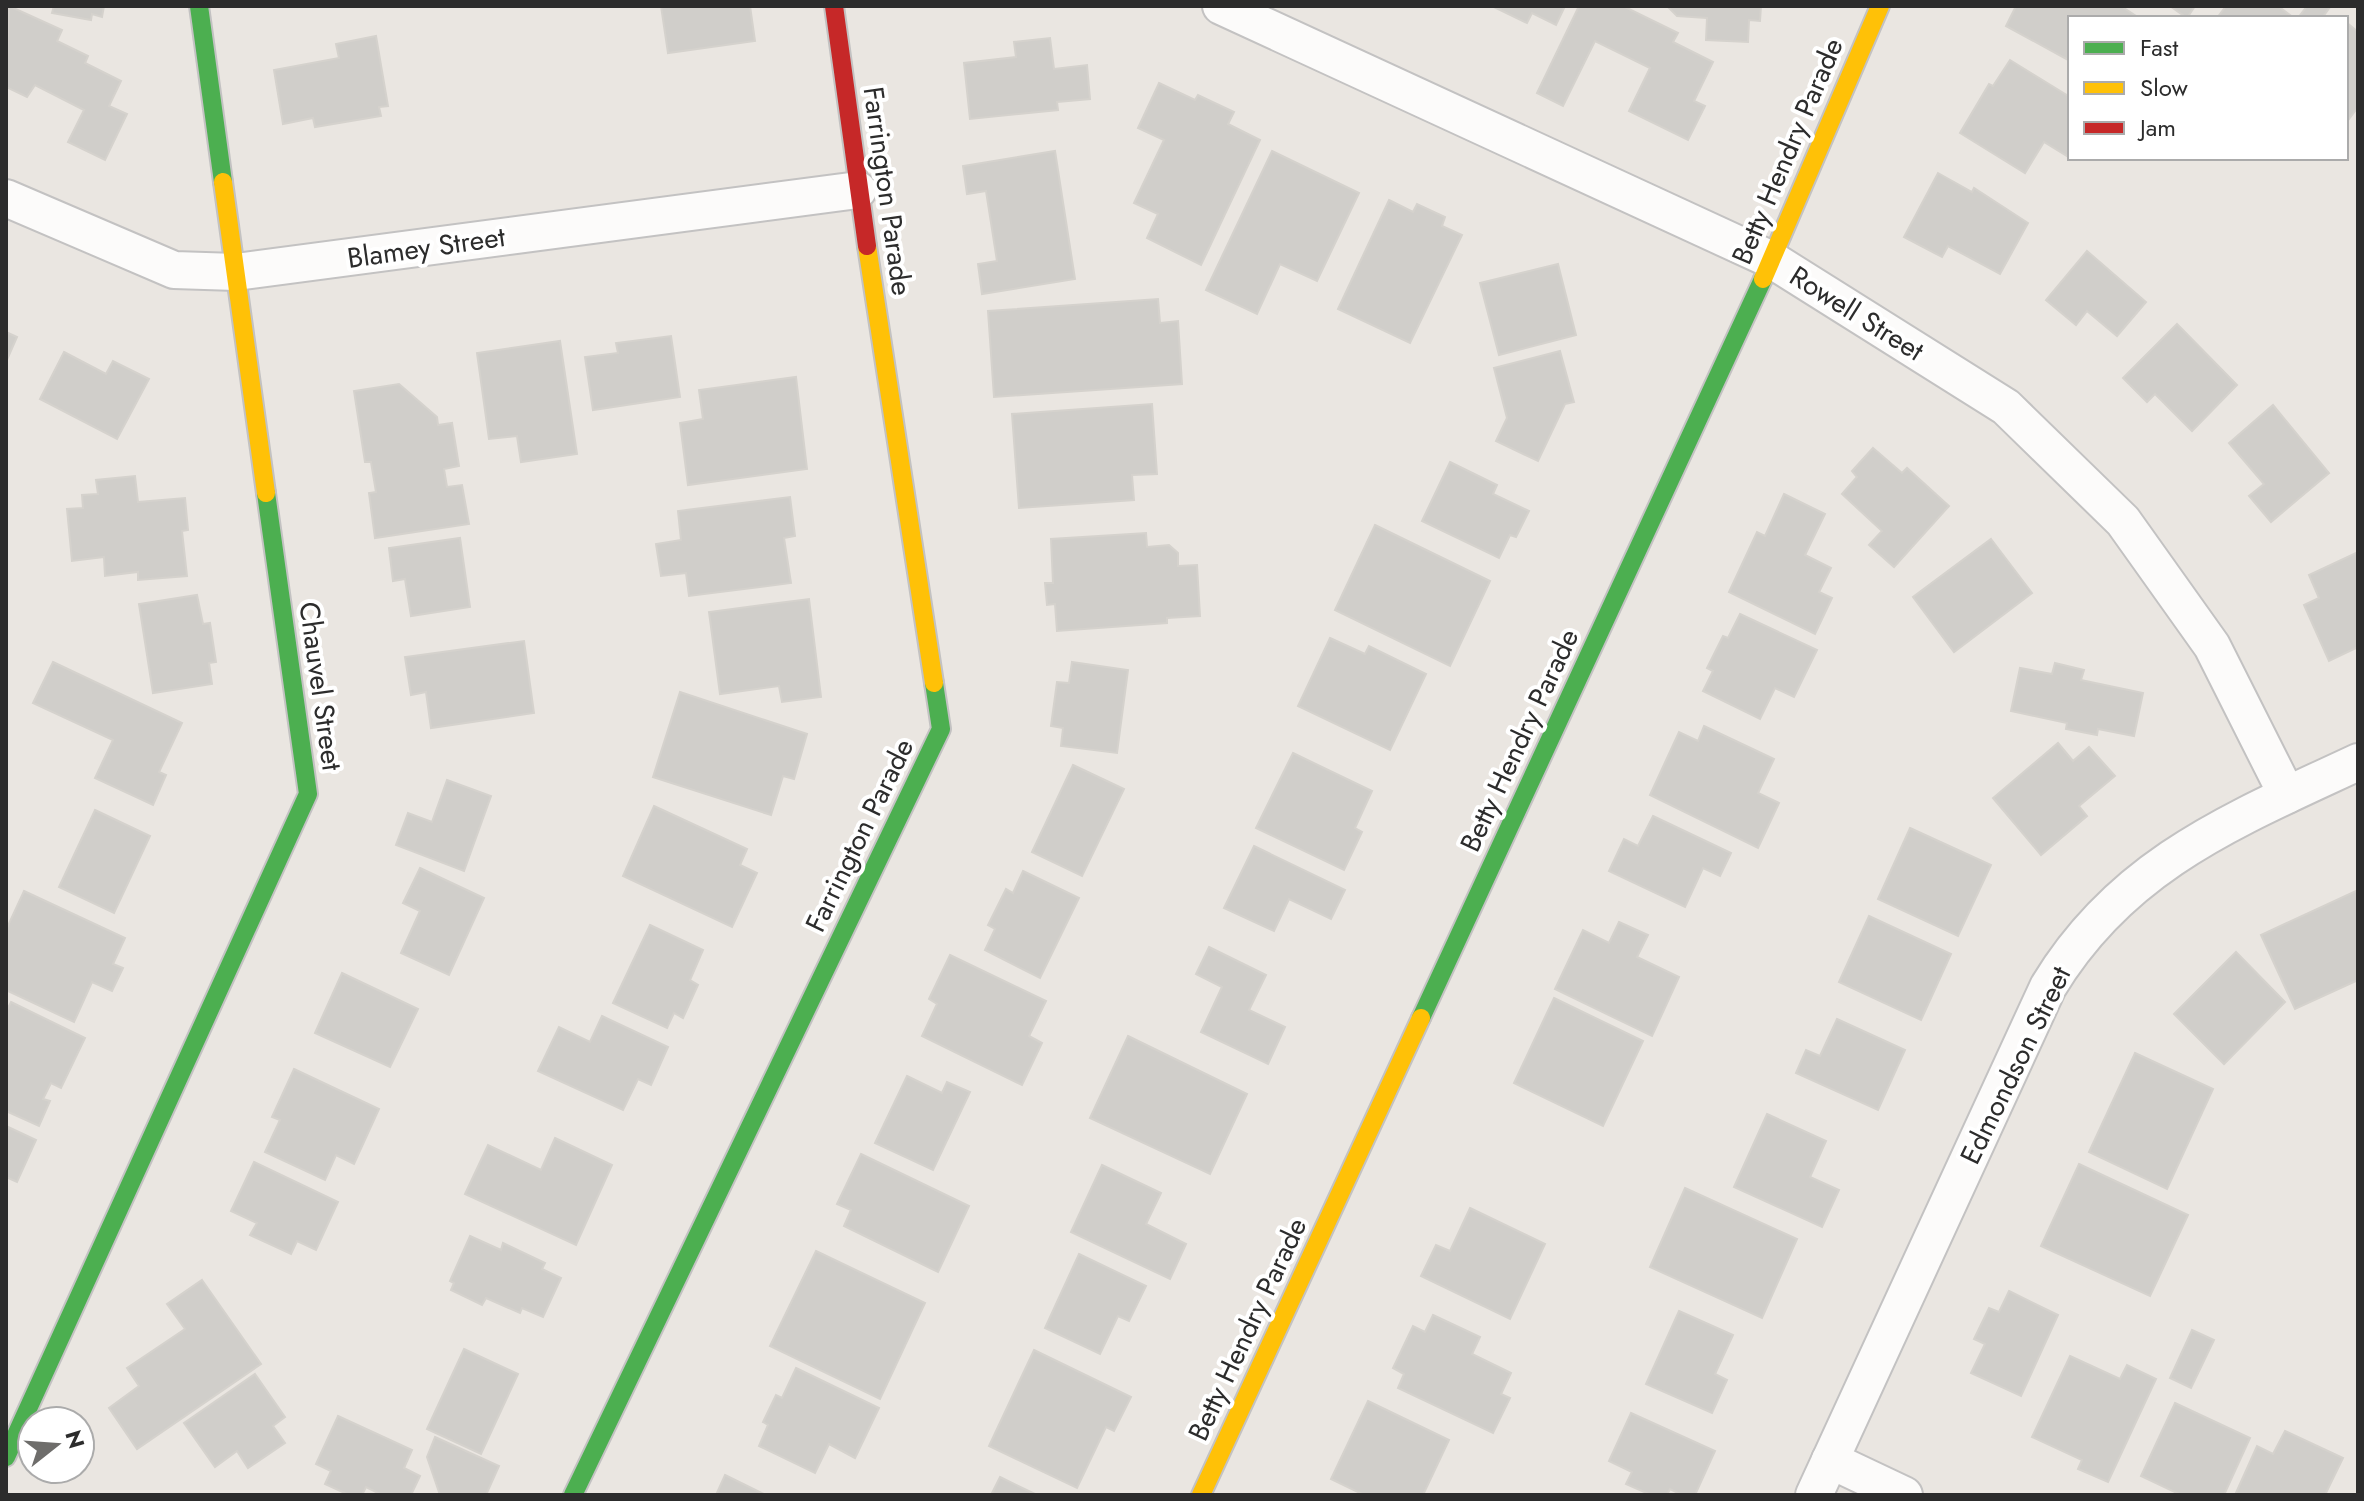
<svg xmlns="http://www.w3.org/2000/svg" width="2364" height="1501" font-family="Jost,sans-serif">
	<rect width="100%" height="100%" fill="#eae6e1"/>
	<g fill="#d0ceca" stroke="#d5d2cd" stroke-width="2">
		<polygon points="9,6 62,30 57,41 88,56 85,63 121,81 109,106 127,114 105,160 68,142 84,110 35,85 27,97 6,87"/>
		<polygon points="104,6 102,17 92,14 91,20 52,13 54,6"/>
		<polygon points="661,6 750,6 755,41 668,53"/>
		<polygon points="1565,6 1556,25 1532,13 1527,23 1494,7"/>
		<polygon points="1579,6 1623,6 1678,33 1673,42 1713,62 1694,101 1705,106 1688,140 1629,111 1650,68 1595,41 1563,106 1537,93"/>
		<polygon points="1761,6 1760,21 1749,20 1748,42 1706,40 1707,18 1677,16 1668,7"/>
		<polygon points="2016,6 2121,6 2139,18 2070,18 2070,61 2006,26"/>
		<polygon points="2170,6 2195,6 2187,18"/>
		<polygon points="2226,6 2278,6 2294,18 2217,18"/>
		<polygon points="2307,6 2329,6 2330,7 2322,18 2298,18"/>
		<polygon points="2346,22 2358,32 2358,107 2346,123"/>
		<polygon points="376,36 388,106 379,107 381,116 315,127 313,118 283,124 274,70 339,58 336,44"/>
		<polygon points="1050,38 1054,69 1087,65 1090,99 1057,102 1058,110 970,119 964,63 1016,57 1014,42"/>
		<polygon points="2010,60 2070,97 2070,158 2044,142 2025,173 1960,133 1989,84 1993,86"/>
		<polygon points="1159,83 1195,100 1198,95 1234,112 1228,124 1260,140 1201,265 1147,238 1158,214 1134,203 1164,140 1138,128"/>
		<polygon points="1055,151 1075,279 982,294 978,264 997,261 986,191 967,194 963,166"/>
		<polygon points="1272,151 1359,193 1317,281 1280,264 1257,314 1206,290"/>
		<polygon points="1938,173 1972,192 1974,188 2028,223 2000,274 1948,246 1942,257 1904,237"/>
		<polygon points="1389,200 1413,212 1417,204 1445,217 1442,226 1462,235 1410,343 1338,309"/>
		<polygon points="2087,251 2146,302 2117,336 2087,311 2076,325 2046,300"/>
		<polygon points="1558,264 1576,335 1499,355 1480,283"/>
		<polygon points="1158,299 1160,323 1178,321 1182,384 994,397 988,311"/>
		<polygon points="2177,324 2237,385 2192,431 2155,394 2147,402 2123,378"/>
		<polygon points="6,332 17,337 6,362"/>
		<polygon points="671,336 680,397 593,410 585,357 618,353 616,343"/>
		<polygon points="560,341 577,454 521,462 517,436 489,439 477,353"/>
		<polygon points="1560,351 1574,402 1565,404 1538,461 1496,441 1507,418 1494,368"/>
		<polygon points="64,352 106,374 113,361 149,379 117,439 40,399"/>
		<polygon points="796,377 807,469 688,485 680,423 703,419 699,390"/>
		<polygon points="399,384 437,417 438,425 452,423 459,466 444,469 447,487 462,485 469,524 375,538 369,493 376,492 371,462 365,462 354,391"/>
		<polygon points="1152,404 1157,474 1132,475 1134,500 1019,508 1012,414"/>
		<polygon points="2273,405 2329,473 2271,522 2249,496 2264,484 2229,443"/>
		<polygon points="1873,448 1902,473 1907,468 1949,506 1894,567 1869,545 1882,531 1842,494 1857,477 1852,471"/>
		<polygon points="1450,462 1497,485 1493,494 1529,511 1516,537 1510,535 1499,558 1422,521"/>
		<polygon points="135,476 138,502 185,498 188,530 182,531 187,576 138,580 138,572 105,576 104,557 72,561 67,509 83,508 82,495 98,494 96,480"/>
		<polygon points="1784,494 1825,514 1805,555 1831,568 1819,592 1832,598 1815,634 1729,592 1757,532 1765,536"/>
		<polygon points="790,497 795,536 784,538 791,583 689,596 686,573 661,576 656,544 681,540 678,511"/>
		<polygon points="1375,525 1490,581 1450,666 1335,610"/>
		<polygon points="1146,533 1147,547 1169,545 1178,553 1178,566 1197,565 1200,616 1167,618 1167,623 1057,631 1055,604 1047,605 1045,583 1053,583 1051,539"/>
		<polygon points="460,538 470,607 411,616 405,579 393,581 389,548"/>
		<polygon points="1991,539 2032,593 1954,652 1913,597"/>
		<polygon points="2358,552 2358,647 2329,661 2304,605 2319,598 2309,575"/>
		<polygon points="197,595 203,624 210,623 216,662 209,663 212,684 153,693 139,604"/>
		<polygon points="809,599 821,697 782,702 779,686 720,694 709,612"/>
		<polygon points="1740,614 1817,650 1794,697 1775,688 1760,719 1703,691 1713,671 1707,668 1723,636 1728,638"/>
		<polygon points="1330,638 1365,654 1369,646 1426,674 1390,750 1298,706"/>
		<polygon points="524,641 534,713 431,728 426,692 411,695 405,657"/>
		<polygon points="53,662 182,723 159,772 166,775 153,805 95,778 113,740 33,703"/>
		<polygon points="1072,662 1128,670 1117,753 1061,746 1063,728 1051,726 1057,682 1069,683"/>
		<polygon points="2055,663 2084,670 2081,680 2143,693 2134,736 2098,729 2097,735 2066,729 2067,723 2011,711 2020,668 2052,674"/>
		<polygon points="680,692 807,734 794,779 783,776 771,815 653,777"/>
		<polygon points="1704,726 1774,759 1758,793 1779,803 1758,848 1650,795 1679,732 1698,741"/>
		<polygon points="2058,743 2073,761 2089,747 2115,776 2079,806 2087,816 2041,855 1993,798"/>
		<polygon points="1293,753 1372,791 1355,828 1362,832 1344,870 1256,828"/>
		<polygon points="1073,765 1124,789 1082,876 1032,852"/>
		<polygon points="447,780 491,796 464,871 396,845 408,813 432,822"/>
		<polygon points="654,806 747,849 740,865 757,873 732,927 623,876"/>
		<polygon points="95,810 150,836 114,913 59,887"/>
		<polygon points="1653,816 1731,853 1720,876 1703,868 1685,907 1609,871 1624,839 1638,846"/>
		<polygon points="1910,828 1991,865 1958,936 1878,899"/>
		<polygon points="1254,846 1345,890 1331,919 1289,899 1274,931 1224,908"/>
		<polygon points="420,868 484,898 449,975 401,953 420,911 403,903"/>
		<polygon points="1023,871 1079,898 1040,978 985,950 995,929 988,925 1006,889 1013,893"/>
		<polygon points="2358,890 2358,980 2295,1009 2261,935"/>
		<polygon points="24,891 125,938 113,964 123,968 112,991 92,982 74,1022 6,990 6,930"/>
		<polygon points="1869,916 1951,954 1921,1020 1839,982"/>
		<polygon points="1619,922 1648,935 1637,957 1679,977 1652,1036 1555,989 1583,930 1609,943"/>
		<polygon points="650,925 703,950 690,980 698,985 683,1018 674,1013 667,1028 613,1003"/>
		<polygon points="1209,947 1266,975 1249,1010 1285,1027 1268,1064 1201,1032 1222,987 1196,974"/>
		<polygon points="2236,952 2285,1002 2224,1064 2174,1014"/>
		<polygon points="950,955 1046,1001 1029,1036 1042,1043 1022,1085 922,1036 937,1004 929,999"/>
		<polygon points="342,973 418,1009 390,1067 315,1033"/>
		<polygon points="1554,998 1643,1041 1603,1126 1514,1083"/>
		<polygon points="11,1002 85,1038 61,1088 51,1083 43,1099 50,1101 39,1126 6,1111 6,1012"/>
		<polygon points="602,1016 668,1047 651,1085 638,1079 623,1110 538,1071 559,1027 590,1042"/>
		<polygon points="1837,1019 1905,1050 1878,1110 1796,1073 1806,1050 1820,1056"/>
		<polygon points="1128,1036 1247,1094 1210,1174 1090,1118"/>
		<polygon points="2135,1053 2213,1089 2167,1189 2089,1152"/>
		<polygon points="294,1069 379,1109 354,1164 336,1155 325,1180 265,1152 280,1120 272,1117"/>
		<polygon points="907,1076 942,1093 947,1082 970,1092 933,1170 875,1143"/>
		<polygon points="1767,1114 1826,1141 1810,1177 1839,1190 1822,1227 1734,1187"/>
		<polygon points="6,1126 36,1140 17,1182 6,1177"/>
		<polygon points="555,1138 612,1165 576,1245 465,1194 488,1145 541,1170"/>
		<polygon points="861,1154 969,1206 938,1272 844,1226 851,1210 837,1204"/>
		<polygon points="254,1162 338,1202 316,1250 297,1241 291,1254 250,1235 257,1223 231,1211"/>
		<polygon points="2079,1164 2188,1215 2150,1296 2041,1246"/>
		<polygon points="1102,1165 1161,1193 1146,1224 1186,1244 1170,1279 1071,1232"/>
		<polygon points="1685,1188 1797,1239 1762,1318 1650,1267"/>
		<polygon points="1470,1208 1545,1244 1510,1319 1421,1276 1436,1245 1450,1251"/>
		<polygon points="470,1236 501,1250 503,1243 545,1263 542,1269 561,1278 543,1317 522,1308 520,1313 486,1298 482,1305 451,1290 454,1283 450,1281"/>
		<polygon points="816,1251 925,1303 880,1399 770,1346"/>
		<polygon points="1079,1254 1146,1286 1129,1321 1118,1316 1100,1354 1045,1328"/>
		<polygon points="202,1280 261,1364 137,1449 109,1408 139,1386 127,1368 185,1329 167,1304"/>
		<polygon points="2009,1291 2058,1315 2021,1396 1971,1373 1985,1344 1974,1339 1989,1308 1999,1312"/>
		<polygon points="1679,1311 1733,1335 1715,1374 1727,1380 1712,1413 1646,1384"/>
		<polygon points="1433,1315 1480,1337 1472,1354 1511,1373 1501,1394 1510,1398 1493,1433 1398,1388 1404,1374 1393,1368 1413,1326 1425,1332"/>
		<polygon points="2192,1330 2214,1340 2191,1388 2170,1378"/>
		<polygon points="464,1349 518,1374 481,1454 427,1429"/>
		<polygon points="1034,1350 1131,1397 1114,1431 1106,1427 1077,1488 989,1446"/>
		<polygon points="2070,1356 2120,1379 2127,1365 2156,1379 2108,1482 2078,1469 2082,1460 2032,1437"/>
		<polygon points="796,1368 879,1408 855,1458 829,1444 815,1473 759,1446 768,1425 763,1422 776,1395 782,1398"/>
		<polygon points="255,1374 285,1417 273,1426 285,1443 248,1468 237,1451 215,1467 184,1423"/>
		<polygon points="1368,1401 1449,1440 1423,1495 1364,1495 1331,1479"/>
		<polygon points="2175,1403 2250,1438 2224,1495 2181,1495 2141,1476"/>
		<polygon points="1631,1413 1715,1451 1695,1495 1682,1495 1670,1489 1667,1495 1651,1495 1626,1484 1632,1472 1609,1461"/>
		<polygon points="338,1416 412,1450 404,1468 420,1476 411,1495 382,1495 366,1487 362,1495 349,1495 325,1484 331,1471 316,1464"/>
		<polygon points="2285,1431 2343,1458 2325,1495 2235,1495 2257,1446 2273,1454"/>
		<polygon points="435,1437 499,1466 486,1495 440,1495 427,1457"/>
		<polygon points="725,1475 766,1495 716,1495"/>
		<polygon points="1000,1477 1037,1495 991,1495"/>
	</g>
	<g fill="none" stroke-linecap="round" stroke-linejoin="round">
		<defs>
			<g id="street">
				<polyline points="1221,6 1772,260 2006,407 2123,521 2212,646 2287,795"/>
				<polyline points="6,198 174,270 236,272 858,190"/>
				<polyline points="1830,1460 1904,1495"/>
				<path d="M1814,1495L2048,987C2122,864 2234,820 2358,762"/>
			</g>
			<g id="fast">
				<polyline points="199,6 223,182"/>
				<polyline points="1421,1018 1763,279"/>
				<polyline points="6,1457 308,794 266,493"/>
				<polyline points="573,1495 941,729 934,683"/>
			</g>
			<g id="slow">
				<polyline points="223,182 266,493"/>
				<polyline points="867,246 934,683"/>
				<polyline points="1763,279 1880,6"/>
				<polyline points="1201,1495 1421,1018"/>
			</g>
			<polyline id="jam" points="834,6 867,246"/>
		</defs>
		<use href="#street" stroke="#c3c2c2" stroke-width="40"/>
		<use href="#fast" stroke="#c3c2c2" stroke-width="22"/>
		<use href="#slow" stroke="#c3c2c2" stroke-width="22"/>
		<use href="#jam" stroke="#c3c2c2" stroke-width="22"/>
		<use href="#street" stroke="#fcfbfa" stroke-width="36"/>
		<use href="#fast" stroke="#4caf50" stroke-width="18"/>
		<use href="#slow" stroke="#ffc107" stroke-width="18"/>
		<use href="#jam" stroke="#c62828" stroke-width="18"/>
	</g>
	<g text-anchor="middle" stroke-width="8" stroke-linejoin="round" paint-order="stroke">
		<g font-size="28" fill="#2c2c2c" stroke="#fff">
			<text transform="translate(1787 151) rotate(-67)" y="10">Betty Hendry Parade</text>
			<text transform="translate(888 191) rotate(82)" y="10">Farrington Parade</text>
			<text transform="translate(426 247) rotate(-8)" y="10">Blamey Street</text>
			<text transform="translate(1857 313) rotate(32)" y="10">Rowell Street</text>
			<text transform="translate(321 686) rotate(82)" y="10">Chauvel Street</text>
			<text transform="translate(1519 740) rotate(-65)" y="10">Betty Hendry Parade</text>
			<text transform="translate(859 835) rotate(-64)" y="10">Farrington Parade</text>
			<text transform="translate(2015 1065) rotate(-64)" y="10">Edmondson Street</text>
			<text transform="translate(1247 1329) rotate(-65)" y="10">Betty Hendry Parade</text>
		</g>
	</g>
	<rect width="2364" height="1501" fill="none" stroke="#2c2c2c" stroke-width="16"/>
	<rect x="2068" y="16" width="280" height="144" fill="#ffffff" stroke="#ababab" stroke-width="2"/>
	<rect x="2084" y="42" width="40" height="12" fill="#4caf50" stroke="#ababab" stroke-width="2"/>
	<text x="2140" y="56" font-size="24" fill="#2c2c2c">Fast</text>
	<rect x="2084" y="82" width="40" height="12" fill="#ffc107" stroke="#ababab" stroke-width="2"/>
	<text x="2140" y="96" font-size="24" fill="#2c2c2c">Slow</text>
	<rect x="2084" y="122" width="40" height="12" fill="#c62828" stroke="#ababab" stroke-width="2"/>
	<text x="2140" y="136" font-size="24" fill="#2c2c2c">Jam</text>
	<g transform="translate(56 1445) rotate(73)"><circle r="38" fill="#ffffff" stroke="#ababab" stroke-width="2"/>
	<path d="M0-6L14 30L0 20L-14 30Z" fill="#6e6d6b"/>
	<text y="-12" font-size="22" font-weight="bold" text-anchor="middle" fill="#2c2c2c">N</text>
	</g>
</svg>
